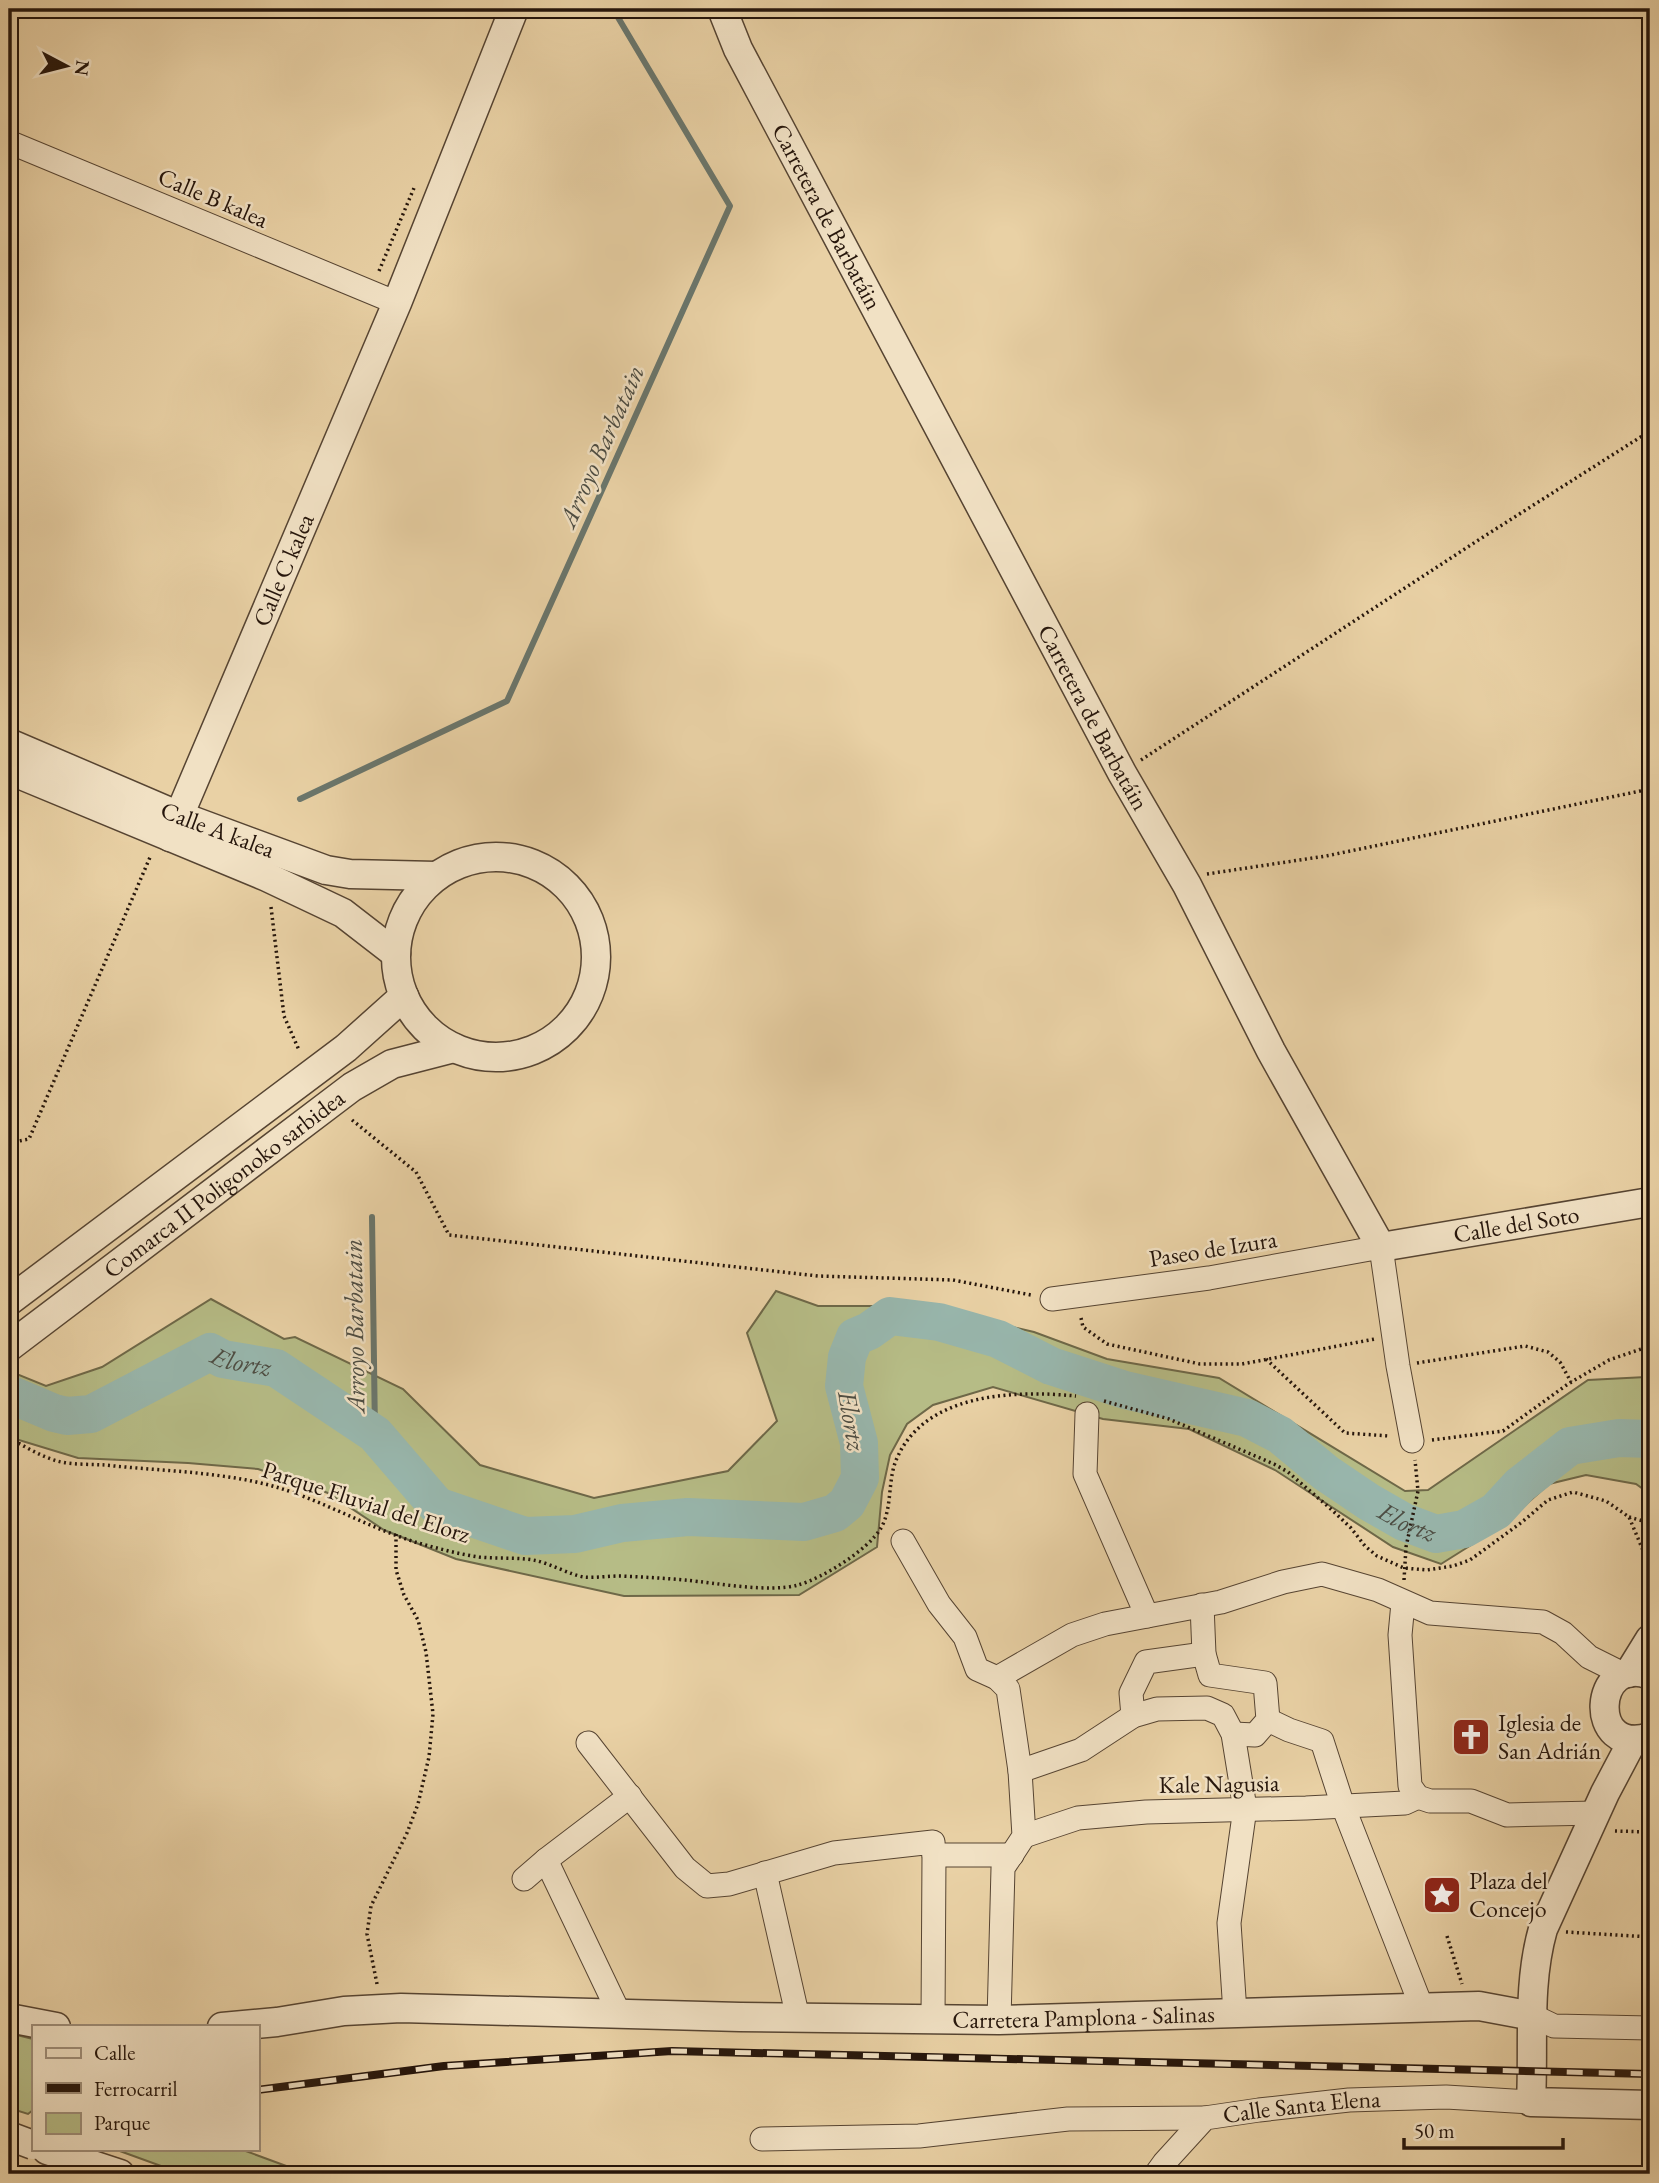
<svg xmlns="http://www.w3.org/2000/svg" width="1659" height="2183" font-family="'EB Garamond',serif">
	<rect width="100%" height="100%" fill="#e9d1a5"/>
	<filter id="stains"><feTurbulence type="fractalNoise" baseFrequency=".00286" numOctaves="4"/><feColorMatrix values="0 0 0 0 .2 0 0 0 0 .09 0 0 0 0 .02 0 0 0 .5 -.17"/></filter>
	<radialGradient id="worn" r=".72"><stop offset=".6" stop-color="#630" stop-opacity="0"/><stop offset="1" stop-color="#630" stop-opacity=".3"/></radialGradient>
	<g fill="#b6bc86" stroke="#6e6848" stroke-width="2">
		<polygon points="776,1291 818,1306 925,1306 1034,1332 1107,1359 1219,1378 1405,1491 1428,1490 1588,1380 1646,1377 1650,1378 1650,1494 1636,1484 1586,1475 1549,1484 1503,1525 1441,1564 1393,1547 1275,1470 1189,1429 1103,1419 993,1387 933,1405 907,1424 890,1455 882,1492 877,1547 799,1595 624,1596 456,1559 384,1530 328,1493 258,1469 188,1463 78,1458 9,1437 9,1368 14,1373 46,1386 102,1367 211,1299 284,1339 295,1337 403,1389 480,1465 594,1498 728,1471 777,1421 747,1333"/>
		<polygon points="9,2033 33,2039 33,2110 28,2114 9,2108"/>
		<polygon points="117,2150 243,2150 308,2174 183,2174"/>
	</g>
	<g fill="none" stroke-linecap="round" stroke-linejoin="round">
		<g stroke="#6a766c" stroke-width="6">
			<polyline points="300,799 507,701 730,206 613,9"/>
			<polyline points="372,1217 375,1434"/>
		</g>
		<path stroke="#98b6ac" stroke-width="38" id="s1" d="M9,1394L54,1413L67,1416L91,1414L210,1352L223,1359L276,1368L375,1434L437,1506L525,1536L575,1534L622,1523L688,1517L804,1522L835,1513L847,1503L860,1478L859,1443L844,1386L847,1357L855,1337L869,1331L890,1316L939,1322L998,1339L1051,1366L1125,1390L1247,1418L1280,1435L1326,1473L1369,1502L1404,1522L1436,1534L1464,1529L1496,1511L1520,1485L1570,1446L1619,1438L1650,1439"/>
		<defs>
			<g id="minor">
				<polyline points="9,142 397,303"/>
				<polyline points="1052,1299 1209,1278 1381,1247 1398,1366 1412,1441"/>
				<polyline points="1087,1414 1085,1474 1147,1616"/>
				<polyline points="903,1541 939,1604 965,1637 977,1669 997,1678 1008,1689 1020,1771 1024,1836 1003,1868 999,2020"/>
				<polyline points="1403,1603 1400,1635 1410,1786 1418,1797 1430,1801 1471,1801 1507,1815 1596,1813"/>
				<polyline points="1202,1605 1204,1654 1210,1675 1265,1683 1268,1720 1255,1735 1233,1734"/>
				<polyline points="997,1678 1072,1635 1105,1624 1221,1602 1283,1582 1322,1574 1378,1590 1430,1613 1543,1622 1563,1633 1589,1657 1625,1675"/>
				<polyline points="1133,1716 1131,1693 1146,1662 1204,1654"/>
				<polyline points="1268,1720 1289,1730 1322,1741 1343,1806 1422,2008"/>
				<polyline points="588,1743 685,1868 707,1886 729,1884 834,1853 933,1842 934,1855 1012,1855"/>
				<polyline points="1020,1771 1081,1750 1133,1716 1157,1709 1207,1708 1223,1715 1233,1734 1245,1808 1229,1923 1235,2013"/>
				<polyline points="1024,1836 1078,1818 1146,1812 1306,1808 1405,1803 1418,1797"/>
				<polyline points="546,1860 619,2013"/>
				<polyline points="765,1873 798,2018"/>
				<polyline points="524,1879 546,1860 630,1796"/>
				<polyline points="1533,2016 1554,2026 1650,2028"/>
				<polyline points="933,2019 934,1855"/>
				<polyline points="762,2139 919,2136 1068,2119 1205,2118"/>
				<path id="s2" d="M1156,2174L1164,2163L1205,2118L1259,2110L1349,2100L1446,2097L1531,2102"/>
			</g>
			<g id="tertiary">
				<path id="s3" d="M722,9L738,49L1122,773L1187,885L1271,1051L1381,1247L1650,1202"/>
				<path id="s4" d="M9,743L177,815L326,870L350,874L436,876"/>
				<polyline points="9,770 267,877 343,913 396,954"/>
				<path id="s5" d="M170,837L397,303L514,9"/>
				<circle cx="496" cy="957" r="100"/>
				<polyline points="9,1301 346,1048 404,996"/>
				<path id="s6" d="M9,1347L352,1087L392,1064L454,1048"/>
				<polyline points="1629,1673 1650,1639"/>
				<path d="M1650,1675C1593,1652 1586,1758 1650,1737"/>
				<path d="M1633,1740L1605,1793L1543,1929C1527,1985 1534,2044 1531,2102L1650,2105"/>
				<polyline points="9,2018 56,2027"/>
				<path id="s7" d="M222,2027L277,2022L344,2011L401,2008L740,2017L999,2020L1479,2006L1533,2016"/>
				<polyline points="47,2150 120,2174"/>
			</g>
		</defs>
		<use href="#minor" stroke="#564432" stroke-width="25"/>
		<use href="#tertiary" stroke="#564432" stroke-width="31"/>
		<g stroke="#25150b" stroke-width="3.5" stroke-dasharray="2 3.5" stroke-linecap="butt">
			<polyline points="379,271 414,188"/>
			<polyline points="1141,760 1480,539 1650,431"/>
			<polyline points="1207,874 1326,856 1650,789"/>
			<polyline points="271,907 284,1016 299,1050"/>
			<polyline points="352,1120 416,1172 449,1235 818,1276 953,1280 1031,1295"/>
			<polyline points="9,1143 29,1139 151,855"/>
			<polyline points="1081,1318 1083,1327 1107,1344 1200,1364 1242,1364 1375,1339"/>
			<polyline points="1266,1359 1345,1433 1389,1436"/>
			<polyline points="1417,1363 1525,1346 1548,1352 1560,1362 1571,1382"/>
			<polyline points="1104,1401 1169,1419 1274,1464 1288,1472 1332,1510 1351,1528 1365,1546 1377,1556 1404,1568 1427,1570 1453,1566 1470,1560 1522,1522 1548,1500 1573,1492 1606,1501 1629,1517 1650,1567"/>
			<path d="M9,1438C24,1446 40,1456 57,1461C72,1465 90,1464 105,1465C159,1471 211,1471 265,1484C317,1497 364,1526 415,1542C436,1548 458,1554 479,1557C497,1559 515,1557 533,1560C550,1563 570,1575 584,1577C595,1578 608,1576 620,1576C642,1577 663,1578 685,1580C716,1583 770,1593 798,1585C823,1578 868,1550 881,1528C893,1507 887,1480 897,1458C926,1393 1013,1390 1076,1396"/>
			<polyline points="1432,1440 1503,1431 1568,1384 1609,1360 1650,1346"/>
			<polyline points="1629,1517 1650,1523"/>
			<polyline points="1404,1580 1406,1547 1418,1491 1415,1460"/>
			<polyline points="1615,1831 1650,1832"/>
			<polyline points="1566,1932 1650,1937"/>
			<polyline points="1447,1936 1462,1984"/>
			<polyline points="377,1984 367,1934 371,1906 407,1833 418,1804 429,1757 433,1714 426,1652 418,1620 404,1595 396,1570 396,1534"/>
		</g>
		<use href="#minor" stroke="#f1e1c4" stroke-width="23"/>
		<use href="#tertiary" stroke="#f1e1c4" stroke-width="28"/>
		<defs>
			<g id="rail">
				<polyline points="257,2090 444,2066 672,2051 1650,2074"/>
				<polyline points="9,2138 33,2132"/>
			</g>
		</defs>
		<use href="#rail" stroke="#25150b" stroke-width="8"/>
		<use href="#rail" stroke="#f1e1c4" stroke-width="5" stroke-dasharray="16" stroke-linecap="butt"/>
		<defs>
			<polyline id="tertiary-bridge" points="9,2136 33,2145"/>
		</defs>
		<use href="#tertiary-bridge" stroke="#564432" stroke-width="31" stroke-linecap="butt"/>
		<use href="#tertiary-bridge" stroke="#f1e1c4" stroke-width="28"/>
	</g>
	<defs>
		<symbol id="church-square" viewBox="-11 -11 22 22"><rect x="-9" y="-9" width="18" height="18" rx="4" fill="#8f2418" stroke="#f1e1c4"/><path d="M-1.2-6h2.4v3.5h3.3v2.4h-3.3V6h-2.4V-.1h-3.3v-2.4h3.3Z" fill="#fff"/></symbol>
		<symbol id="sight-square" viewBox="-11 -11 22 22"><rect x="-9" y="-9" width="18" height="18" rx="4" fill="#8f2418" stroke="#f1e1c4"/><path d="M0-6L1.8-2.2L6-1.7L2.9 1.2L3.7 5.4L0 3.3L-3.7 5.4L-2.9 1.2L-6-1.7L-1.8-2.2Z" fill="#fff"/></symbol>
	</defs>
	<g fill-rule="evenodd">
		<use href="#church-square" x="1449" y="1715" width="44" height="44"/>
		<use href="#sight-square" x="1420" y="1873" width="44" height="44"/>
	</g>
	<g text-anchor="middle" stroke-width="5" stroke-linejoin="round" paint-order="stroke">
		<g font-size="24" fill="#25150b" stroke="#f1e1c4">
			<text transform="translate(213 198) rotate(23)" y="8">Calle B kalea</text>
			<text dy="8" stroke="none"><textPath href="#s3" startOffset="233">Carretera de Barbatáin</textPath></text>
			<text dy="8" stroke="none"><textPath href="#s5" startOffset="290">Calle C kalea</textPath></text>
			<text dy="8" stroke="none"><textPath href="#s3" startOffset="800">Carretera de Barbatáin</textPath></text>
			<text dy="8" stroke="none"><textPath href="#s4" startOffset="226">Calle A kalea</textPath></text>
			<text dy="8" stroke="none"><textPath href="#s6" startOffset="270">Comarca II Poligonoko sarbidea</textPath></text>
			<text dy="8" stroke="none"><textPath href="#s3" startOffset="1540">Calle del Soto</textPath></text>
			<text transform="translate(1213 1249) rotate(-9)" y="8">Paseo de Izura</text>
			<text transform="translate(366 1502) rotate(18)" y="8">Parque Fluvial del Elorz</text>
			<text transform="translate(1219 1784) rotate(-1)" y="8">Kale Nagusia</text>
			<text dy="8" stroke="none"><textPath href="#s7" startOffset="863">Carretera Pamplona - Salinas</textPath></text>
			<text dy="8" stroke="none"><textPath href="#s2" startOffset="172">Calle Santa Elena</textPath></text>
		</g>
		<g font-size="24" fill="#25150b" stroke="#f1e1c4" text-anchor="start">
			<text x="1498" y="1731">Iglesia de<tspan x="1498" dy="28">San Adrián</tspan></text>
			<text x="1469" y="1889">Plaza del<tspan x="1469" dy="28">Concejo</tspan></text>
		</g>
		<g font-size="26" font-style="italic" fill="#4d4d43" stroke="#f1e1c4">
			<text transform="translate(601 446) rotate(-66)" y="9">Arroyo Barbatain</text>
			<text transform="translate(354 1326) rotate(-91)" y="9">Arroyo Barbatain</text>
			<text dy="9" stroke="none"><textPath href="#s1" startOffset="254">Elortz</textPath></text>
			<text transform="translate(852 1421) rotate(80)" y="9">Elortz</text>
			<text dy="9" stroke="none"><textPath href="#s1" startOffset="1704">Elortz</textPath></text>
		</g>
	</g>
	<rect width="1659" height="2183" fill="none" stroke="#e9d1a5" stroke-width="35"/>
	<rect x="10" y="10" width="1638" height="2162" fill="none" stroke="#25150b" stroke-width="3.5"/>
	<rect x="18" y="18" width="1624" height="2148" fill="none" stroke="#25150b" stroke-width="2"/>
	<rect x="32" y="2025" width="228" height="126" fill="#f1e1c4" stroke="#9f8f7a" stroke-width="2"/>
	<rect x="46" y="2048" width="35" height="10" fill="#f1e1c4" stroke="#9f8f7a" stroke-width="2"/>
	<text x="94" y="2060" font-size="21" fill="#25150b">Calle</text>
	<rect x="46" y="2083" width="35" height="10" fill="#25150b" stroke="#9f8f7a" stroke-width="2"/>
	<text x="94" y="2096" font-size="21" fill="#25150b">Ferrocarril</text>
	<rect x="46" y="2113" width="35" height="21" fill="#b6bc86" stroke="#9f8f7a" stroke-width="2"/>
	<text x="94" y="2130" font-size="21" fill="#25150b">Parque</text>
	<g transform="translate(66 66) rotate(97)" stroke="#f1e1c4" stroke-width="5" paint-order="stroke">
	<path d="M0-5L12 26L0 18L-12 26Z" fill="#25150b"/>
	<text y="-10" font-size="19" font-weight="bold" text-anchor="middle" fill="#25150b">N</text>
	</g>
	<path d="M1404 2138v10h159v-10" fill="none" stroke="#25150b" stroke-width="3.5"/>
	<text x="1414" y="2138" font-size="21" fill="#25150b" stroke="#f1e1c4" stroke-width="5" paint-order="stroke">50 m</text>
	<rect width="100%" height="100%" filter="url(#stains)"/>
	<rect width="100%" height="100%" fill="url(#worn)"/>
</svg>
